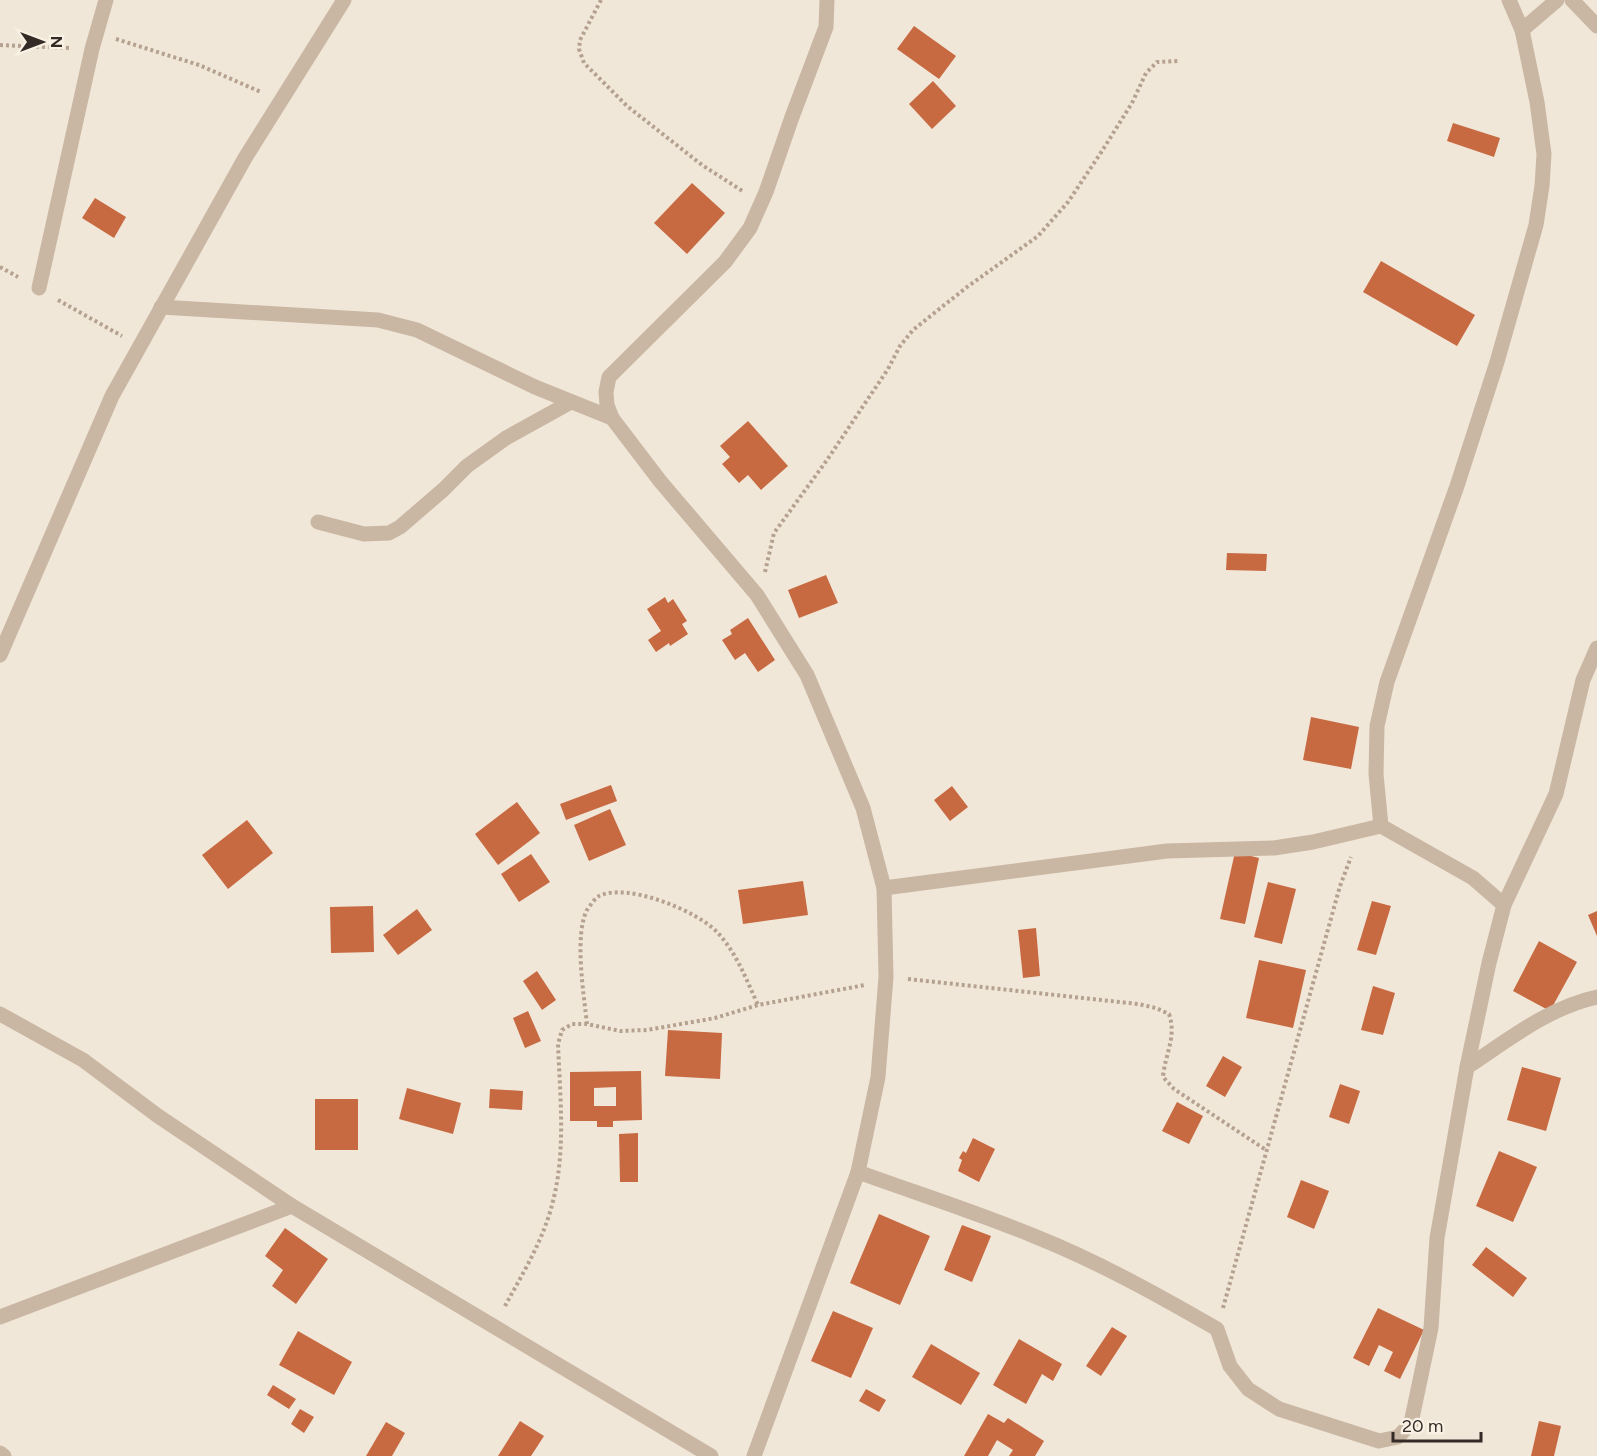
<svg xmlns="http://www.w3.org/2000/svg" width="1597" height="1456" font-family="Figtree,sans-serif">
	<rect width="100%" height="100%" fill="#f1e7d8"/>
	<g fill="#c76941" fill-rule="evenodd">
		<polygon points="914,26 956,56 939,79 897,49"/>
		<polygon points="933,81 956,106 932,129 909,104"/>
		<polygon points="1453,123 1500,138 1494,157 1447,141"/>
		<polygon points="692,183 725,213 687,254 654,223"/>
		<polygon points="95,198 126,217 114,238 82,218"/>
		<polygon points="1381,261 1475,315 1457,346 1363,292"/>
		<polygon points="748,421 788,466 761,490 748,475 739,483 722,464 730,457 720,446"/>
		<polygon points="1227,553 1267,554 1266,571 1226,570"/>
		<polygon points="826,575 838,603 799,618 788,590"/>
		<polygon points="665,597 668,603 673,599 687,621 682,624 688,634 670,646 669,643 656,652 648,640 661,631 647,609"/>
		<polygon points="748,618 775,660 758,672 745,653 735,660 722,640 732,634 730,630"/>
		<polygon points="1311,717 1359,727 1351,769 1303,760"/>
		<polygon points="611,785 617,801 566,820 560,804"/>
		<polygon points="952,786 968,807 950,821 934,800"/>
		<polygon points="517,802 540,833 498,865 475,834"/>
		<polygon points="610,809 626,845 589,861 574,825"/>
		<polygon points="247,820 273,853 228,889 202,855"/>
		<polygon points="1235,852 1259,858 1245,924 1220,919"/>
		<polygon points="531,854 550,882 519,902 501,874"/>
		<polygon points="803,881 808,915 743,924 738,890"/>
		<polygon points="1268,882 1296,889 1282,944 1254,937"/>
		<polygon points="1372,901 1391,906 1376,955 1357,950"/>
		<polygon points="373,906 374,952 331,953 330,907"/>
		<polygon points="417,909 432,930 398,955 383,935"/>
		<polygon points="1597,911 1597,936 1588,915"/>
		<polygon points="1036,928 1040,976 1023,978 1018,930"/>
		<polygon points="1539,941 1577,962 1550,1011 1513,991"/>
		<polygon points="1259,960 1306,970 1293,1028 1246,1018"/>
		<polygon points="537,971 556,1000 542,1010 523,981"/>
		<polygon points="1373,986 1395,993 1383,1035 1361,1030"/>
		<polygon points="528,1011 541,1041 525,1048 513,1018"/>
		<polygon points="668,1030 722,1033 720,1079 665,1076"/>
		<polygon points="1223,1056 1242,1067 1225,1097 1206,1086"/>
		<polygon points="1522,1067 1561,1078 1546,1131 1507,1120"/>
		<path d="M641,1071L642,1120L613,1121V1127H597V1121H570V1072ZM616,1087V1106H594V1088Z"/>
		<polygon points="1340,1084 1360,1091 1349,1124 1329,1117"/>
		<polygon points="407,1088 461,1103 453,1134 399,1119"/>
		<polygon points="490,1089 523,1091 522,1110 489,1108"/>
		<rect x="315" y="1099" width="43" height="51"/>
		<polygon points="1177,1102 1203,1116 1189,1144 1162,1131"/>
		<polygon points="638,1133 638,1182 620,1182 619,1134"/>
		<polygon points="973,1138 995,1149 979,1182 958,1171 962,1160 959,1158 963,1151 966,1153"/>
		<polygon points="1499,1151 1537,1167 1513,1222 1476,1206"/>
		<polygon points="1301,1180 1329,1191 1314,1229 1287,1217"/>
		<polygon points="879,1214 930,1236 900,1305 850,1283"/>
		<polygon points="962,1225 991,1236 972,1282 944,1270"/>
		<polygon points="285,1228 328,1259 296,1304 272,1286 283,1270 265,1256"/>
		<polygon points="1486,1247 1527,1278 1513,1297 1472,1265"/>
		<polygon points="1378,1308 1424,1330 1400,1379 1384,1371 1393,1352 1379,1345 1369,1366 1353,1358"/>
		<polygon points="833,1311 873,1328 851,1378 811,1361"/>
		<polygon points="1112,1327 1127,1336 1101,1376 1086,1366"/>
		<polygon points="298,1331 352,1362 334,1395 279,1365"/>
		<polygon points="1019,1339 1062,1364 1053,1381 1042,1374 1026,1404 993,1385"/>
		<polygon points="931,1344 980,1373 961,1405 912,1377"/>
		<polygon points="273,1385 296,1399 289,1409 267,1395"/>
		<polygon points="866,1389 886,1400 879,1412 859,1401"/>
		<polygon points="300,1409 314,1417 304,1433 291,1424"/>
		<polygon points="988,1414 1004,1423 1008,1418 1044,1441 1035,1456 1009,1456 1013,1450 997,1440 988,1456 964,1456"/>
		<polygon points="520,1421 544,1436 531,1456 498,1456"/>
		<polygon points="1539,1421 1561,1426 1554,1456 1531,1456"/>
		<polygon points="386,1422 405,1433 392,1456 366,1456"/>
	</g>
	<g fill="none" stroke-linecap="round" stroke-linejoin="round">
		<g stroke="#b5a18f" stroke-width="4" stroke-dasharray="3 3" stroke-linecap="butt">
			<polyline points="601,0 580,40 579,49 584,63 627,106 702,165 744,192"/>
			<polyline points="116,39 199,65 261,92"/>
			<polyline points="0,45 70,48"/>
			<polyline points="0,267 18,277"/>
			<polyline points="58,300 122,336"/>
			<polyline points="765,572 774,533 827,460 888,369 900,346 913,330 967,287 1038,236 1068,202 1102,151 1132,103 1146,73 1157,62 1179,61"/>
			<path d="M908,979L1138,1004L1156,1008L1169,1014C1177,1037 1165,1054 1163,1077L1174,1089L1266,1150"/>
			<path d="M587,1024C584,996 574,935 587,910C590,906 595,898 599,896C627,882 698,911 718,933C737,954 746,979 758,1005"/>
			<path d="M505,1306C523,1273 544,1239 553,1201C566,1151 560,1096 558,1044L562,1030L572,1024H587L620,1031L647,1030L715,1018L758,1005L865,985"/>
			<polyline points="1223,1308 1340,886 1351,857"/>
		</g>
		<g stroke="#c9b7a4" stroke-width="15">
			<polyline points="1572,0 1597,26"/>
			<polyline points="1522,30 1557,0"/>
			<polyline points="39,288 92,49 106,0"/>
			<polyline points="161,307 378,320 417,330 535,387 612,418"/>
			<polyline points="318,522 364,534 389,533 400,527 443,490 467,466 506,438 571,402"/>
			<polyline points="0,655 112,396 245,158 344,0"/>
			<polyline points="884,888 1167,851 1274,848 1313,842 1381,826"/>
			<polyline points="1504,905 1556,794 1583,680 1597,648"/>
			<polyline points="0,1014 83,1060 158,1116 292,1206 711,1456"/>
			<path d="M1467,1067C1507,1041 1549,1007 1597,997"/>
			<path d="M858,1172C916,1193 976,1212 1034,1236C1097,1261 1158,1295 1217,1329L1230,1366L1248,1389L1279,1409L1379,1441L1398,1437L1411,1423L1431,1328L1437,1238L1467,1067L1489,963L1504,905L1473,878L1381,826L1376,774L1377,726L1387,682L1457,486L1497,362L1536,225L1542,186L1544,154L1537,102L1522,30L1509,0"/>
			<polyline points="0,1317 292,1206"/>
			<polyline points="0,1453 4,1456"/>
			<polyline points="754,1456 858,1172 878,1077 886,977 884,888 863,808 807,675 757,595 660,481 612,418 607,405 606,392 609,377 725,262 750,228 766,192 792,117 826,27 827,0"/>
		</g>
	</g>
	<g transform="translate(42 42) rotate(90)" stroke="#f9f1e4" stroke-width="4.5" paint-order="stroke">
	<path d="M0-4.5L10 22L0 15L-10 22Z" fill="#342b26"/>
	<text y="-9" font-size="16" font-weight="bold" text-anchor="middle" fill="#342b26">N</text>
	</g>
	<path d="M1393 1432v9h88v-9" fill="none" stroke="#342b26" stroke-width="3"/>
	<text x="1402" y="1432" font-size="18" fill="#342b26" stroke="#f9f1e4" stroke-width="4.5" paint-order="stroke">20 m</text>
</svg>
